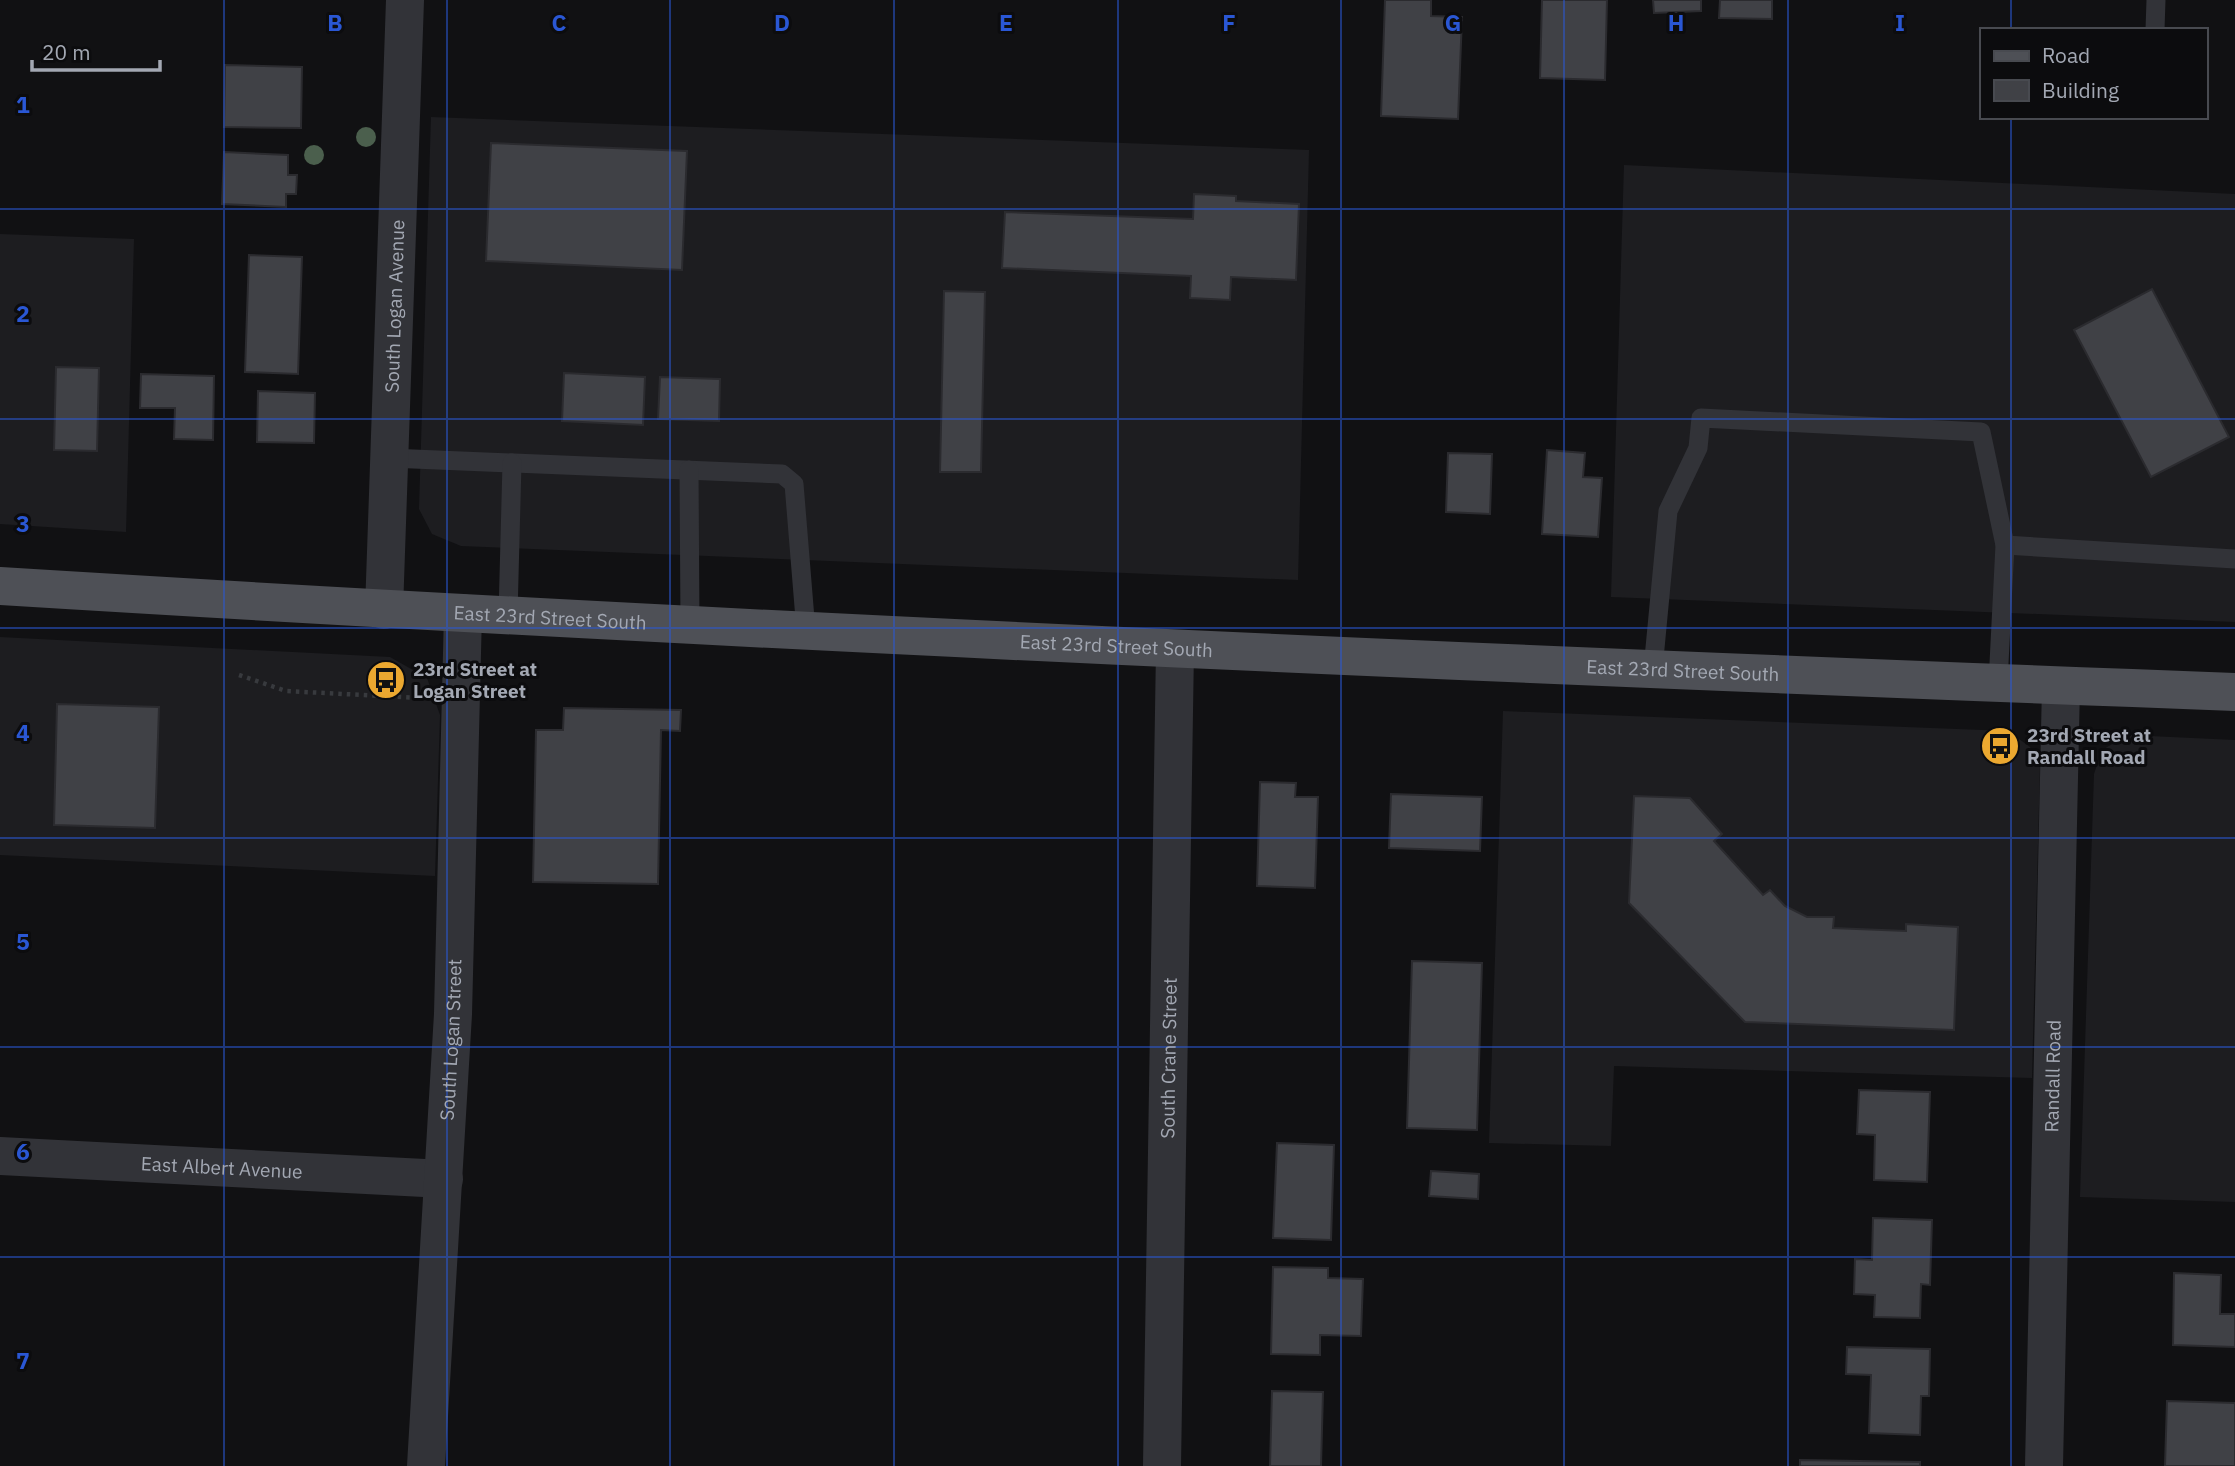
<svg xmlns="http://www.w3.org/2000/svg" width="2235" height="1466" font-family="'IBM Plex Sans',sans-serif">
	<rect width="100%" height="100%" fill="#111113"/>
	<g fill="#1d1d20">
		<polygon points="431,117 1309,150 1298,580 461,546 432,534 419,509"/>
		<polygon points="1624,165 2235,194 2235,622 1611,597"/>
		<polygon points="0,234 134,239 126,532 0,524"/>
		<polygon points="0,637 390,657 427,678 440,715 435,876 0,855"/>
		<polygon points="1503,711 2008,731 2030,747 2040,765 2032,1078 1614,1066 1611,1146 1489,1143"/>
		<polygon points="2128,735 2235,740 2235,1202 2080,1197 2094,774 2102,750"/>
	</g>
	<g fill="#404146" stroke="#2b2b2f" stroke-width="2">
		<polygon points="1385,0 1431,0 1431,16 1462,17 1458,119 1381,116"/>
		<polygon points="1542,0 1607,0 1605,80 1540,78"/>
		<polygon points="1653,0 1701,0 1701,11 1654,13"/>
		<polygon points="1720,0 1772,0 1772,19 1719,18"/>
		<polygon points="225,65 302,67 301,128 224,127"/>
		<polygon points="491,143 687,151 682,270 486,261"/>
		<polygon points="224,152 288,155 288,175 297,175 296,194 286,194 286,207 222,204"/>
		<polygon points="1194,194 1236,196 1236,201 1299,204 1296,280 1231,277 1230,300 1190,298 1191,276 1002,268 1005,212 1193,219"/>
		<polygon points="249,255 302,257 298,374 245,372"/>
		<polygon points="2152,289 2229,437 2151,477 2074,330"/>
		<polygon points="944,291 985,292 981,472 940,472"/>
		<polygon points="56,367 99,368 97,451 54,450"/>
		<polygon points="564,373 645,377 643,425 562,421"/>
		<polygon points="141,374 214,376 213,440 174,439 175,408 140,408"/>
		<polygon points="660,377 720,379 719,421 658,419"/>
		<polygon points="258,391 315,393 314,443 257,442"/>
		<polygon points="1547,450 1585,453 1583,477 1602,478 1598,537 1542,534"/>
		<polygon points="1448,453 1492,454 1490,514 1446,512"/>
		<polygon points="57,704 159,707 155,828 54,825"/>
		<polygon points="564,708 681,710 680,731 661,730 658,884 533,882 536,730 563,730"/>
		<polygon points="1260,782 1296,783 1295,797 1318,797 1315,888 1257,886"/>
		<polygon points="1391,794 1482,797 1480,851 1389,848"/>
		<polygon points="1634,796 1690,798 1722,834 1714,841 1763,895 1770,890 1785,906 1807,917 1834,917 1833,928 1906,931 1906,924 1958,927 1954,1030 1745,1022 1629,903"/>
		<polygon points="1412,961 1482,963 1477,1130 1407,1128"/>
		<polygon points="1859,1090 1930,1092 1927,1182 1874,1180 1875,1135 1857,1134"/>
		<polygon points="1277,1143 1334,1145 1331,1240 1273,1238"/>
		<polygon points="1431,1171 1479,1174 1478,1199 1429,1196"/>
		<polygon points="1873,1218 1932,1220 1930,1285 1921,1284 1920,1318 1874,1317 1875,1295 1854,1294 1855,1259 1872,1260"/>
		<polygon points="1273,1267 1328,1268 1328,1278 1363,1279 1361,1336 1320,1335 1320,1355 1271,1354"/>
		<polygon points="2174,1273 2221,1275 2220,1314 2235,1314 2235,1347 2173,1345"/>
		<polygon points="1847,1347 1930,1349 1929,1396 1921,1396 1920,1435 1869,1433 1871,1375 1846,1374"/>
		<polygon points="1272,1391 1323,1392 1321,1466 1270,1466"/>
		<polygon points="2167,1401 2235,1403 2235,1466 2165,1466"/>
		<polygon points="1800,1460 1920,1462 1920,1466 1800,1466"/>
	</g>
	<g fill="none" stroke-linecap="round" stroke-linejoin="round">
		<polyline stroke="#383a3e" stroke-width="4.5" stroke-dasharray="3.5 5" stroke-linecap="butt" points="239,675 286,691 420,698"/>
		<g stroke="#323338" stroke-width="19">
			<polyline points="2155,30 2156,0"/>
			<polyline points="389,458 782,474 794,484 806,631"/>
			<polyline points="689,470 690,625"/>
			<polyline points="2005,545 2235,559"/>
			<polyline points="508,615 512,463"/>
			<polyline points="1653,669 1668,511 1698,448 1701,418 1981,432 2005,545 1998,683"/>
		</g>
		<g stroke="#323338" stroke-width="38">
			<path id="s1" d="M384,610L405,0"/>
			<path id="s2" d="M0,1156L444,1179"/>
			<path id="s3" d="M426,1466L453,1014L463,613"/>
			<path id="s4" d="M1162,1466L1175,649"/>
			<path id="s5" d="M2044,1466L2061,686"/>
		</g>
		<path stroke="#4e5056" stroke-width="38" id="s6" d="M0,586C744,632 1490,664 2235,692"/>
	</g>
	<g fill="#4b5f4d">
		<circle cx="366" cy="137" r="10"/>
		<circle cx="314" cy="155" r="10"/>
	</g>
	<path fill="none" stroke="#2a57d4" stroke-width="2" stroke-opacity="0.55" d="M224,0V1466M447,0V1466M670,0V1466M894,0V1466M1118,0V1466M1341,0V1466M1564,0V1466M1788,0V1466M2011,0V30M2011,117V1466M0,209H2235M0,419H2235M0,628H2235M0,838H2235M0,1047H2235M0,1257H2235"/>
	<defs>
		<symbol id="bus-disc" viewBox="-11 -11 22 22"><circle r="9.5" fill="#eba830" stroke="#0c0c0e"/><path d="M-5-6H5V4H4V6H2V4H-2V6H-4V4H-5ZM-3.5-4V0h7V-4ZM-3.5 1.2v1.5H-2V1.2ZM2 1.2v1.5H3.5V1.2Z" fill="#111"/></symbol>
	</defs>
	<g fill-rule="evenodd">
		<use href="#bus-disc" x="364" y="658" width="44" height="44"/>
		<use href="#bus-disc" x="1978" y="724" width="44" height="44"/>
	</g>
	<g text-anchor="middle" stroke-width="6" stroke-linejoin="round" paint-order="stroke">
		<g font-size="19" fill="#a3a8b3" stroke="#0c0c0e">
			<text dy="7" stroke="none"><textPath href="#s1" startOffset="304">South Logan Avenue</textPath></text>
			<text dy="7" stroke="none"><textPath href="#s6" startOffset="551">East 23rd Street South</textPath></text>
			<text dy="7" stroke="none"><textPath href="#s6" startOffset="1118">East 23rd Street South</textPath></text>
			<text dy="7" stroke="none"><textPath href="#s6" startOffset="1685">East 23rd Street South</textPath></text>
			<text dy="7" stroke="none"><textPath href="#s3" startOffset="427">South Logan Street</textPath></text>
			<text dy="7" stroke="none"><textPath href="#s4" startOffset="408">South Crane Street</textPath></text>
			<text dy="7" stroke="none"><textPath href="#s5" startOffset="390">Randall Road</textPath></text>
			<text dy="7" stroke="none"><textPath href="#s2" startOffset="222">East Albert Avenue</textPath></text>
		</g>
		<g font-size="19" font-weight="bold" fill="#a3a8b3" stroke="#0c0c0e" text-anchor="start">
			<text x="413" y="676">23rd Street at<tspan x="413" dy="22">Logan Street</tspan></text>
			<text x="2027" y="742">23rd Street at<tspan x="2027" dy="22">Randall Road</tspan></text>
		</g>
	</g>
	<g font-size="23" text-anchor="middle" font-weight="bold" fill="#2a57d4" stroke="#0c0c0e" stroke-width="6" stroke-linejoin="round" paint-order="stroke">
		<text x="335" y="31">B</text>
		<text x="559" y="31">C</text>
		<text x="782" y="31">D</text>
		<text x="1006" y="31">E</text>
		<text x="1229" y="31">F</text>
		<text x="1453" y="31">G</text>
		<text x="1676" y="31">H</text>
		<text x="1900" y="31">I</text>
		<text x="23" y="113">1</text>
		<text x="23" y="322">2</text>
		<text x="23" y="532">3</text>
		<text x="23" y="741">4</text>
		<text x="23" y="950">5</text>
		<text x="23" y="1160">6</text>
		<text x="23" y="1369">7</text>
	</g>
	<rect x="1980" y="28" width="228" height="91" fill="#0c0c0e" stroke="#484a50" stroke-width="2"/>
	<rect x="1994" y="51" width="35" height="10" fill="#4e5056" stroke="#484a50" stroke-width="2"/>
	<text x="2042" y="63" font-size="21" fill="#a3a8b3">Road</text>
	<rect x="1994" y="80" width="35" height="21" fill="#404146" stroke="#484a50" stroke-width="2"/>
	<text x="2042" y="98" font-size="21" fill="#a3a8b3">Building</text>
	<path d="M32 60v10h128v-10" fill="none" stroke="#a3a8b3" stroke-width="3.5"/>
	<text x="42" y="60" font-size="21" fill="#a3a8b3" stroke="#0c0c0e" stroke-width="5" paint-order="stroke">20 m</text>
</svg>
